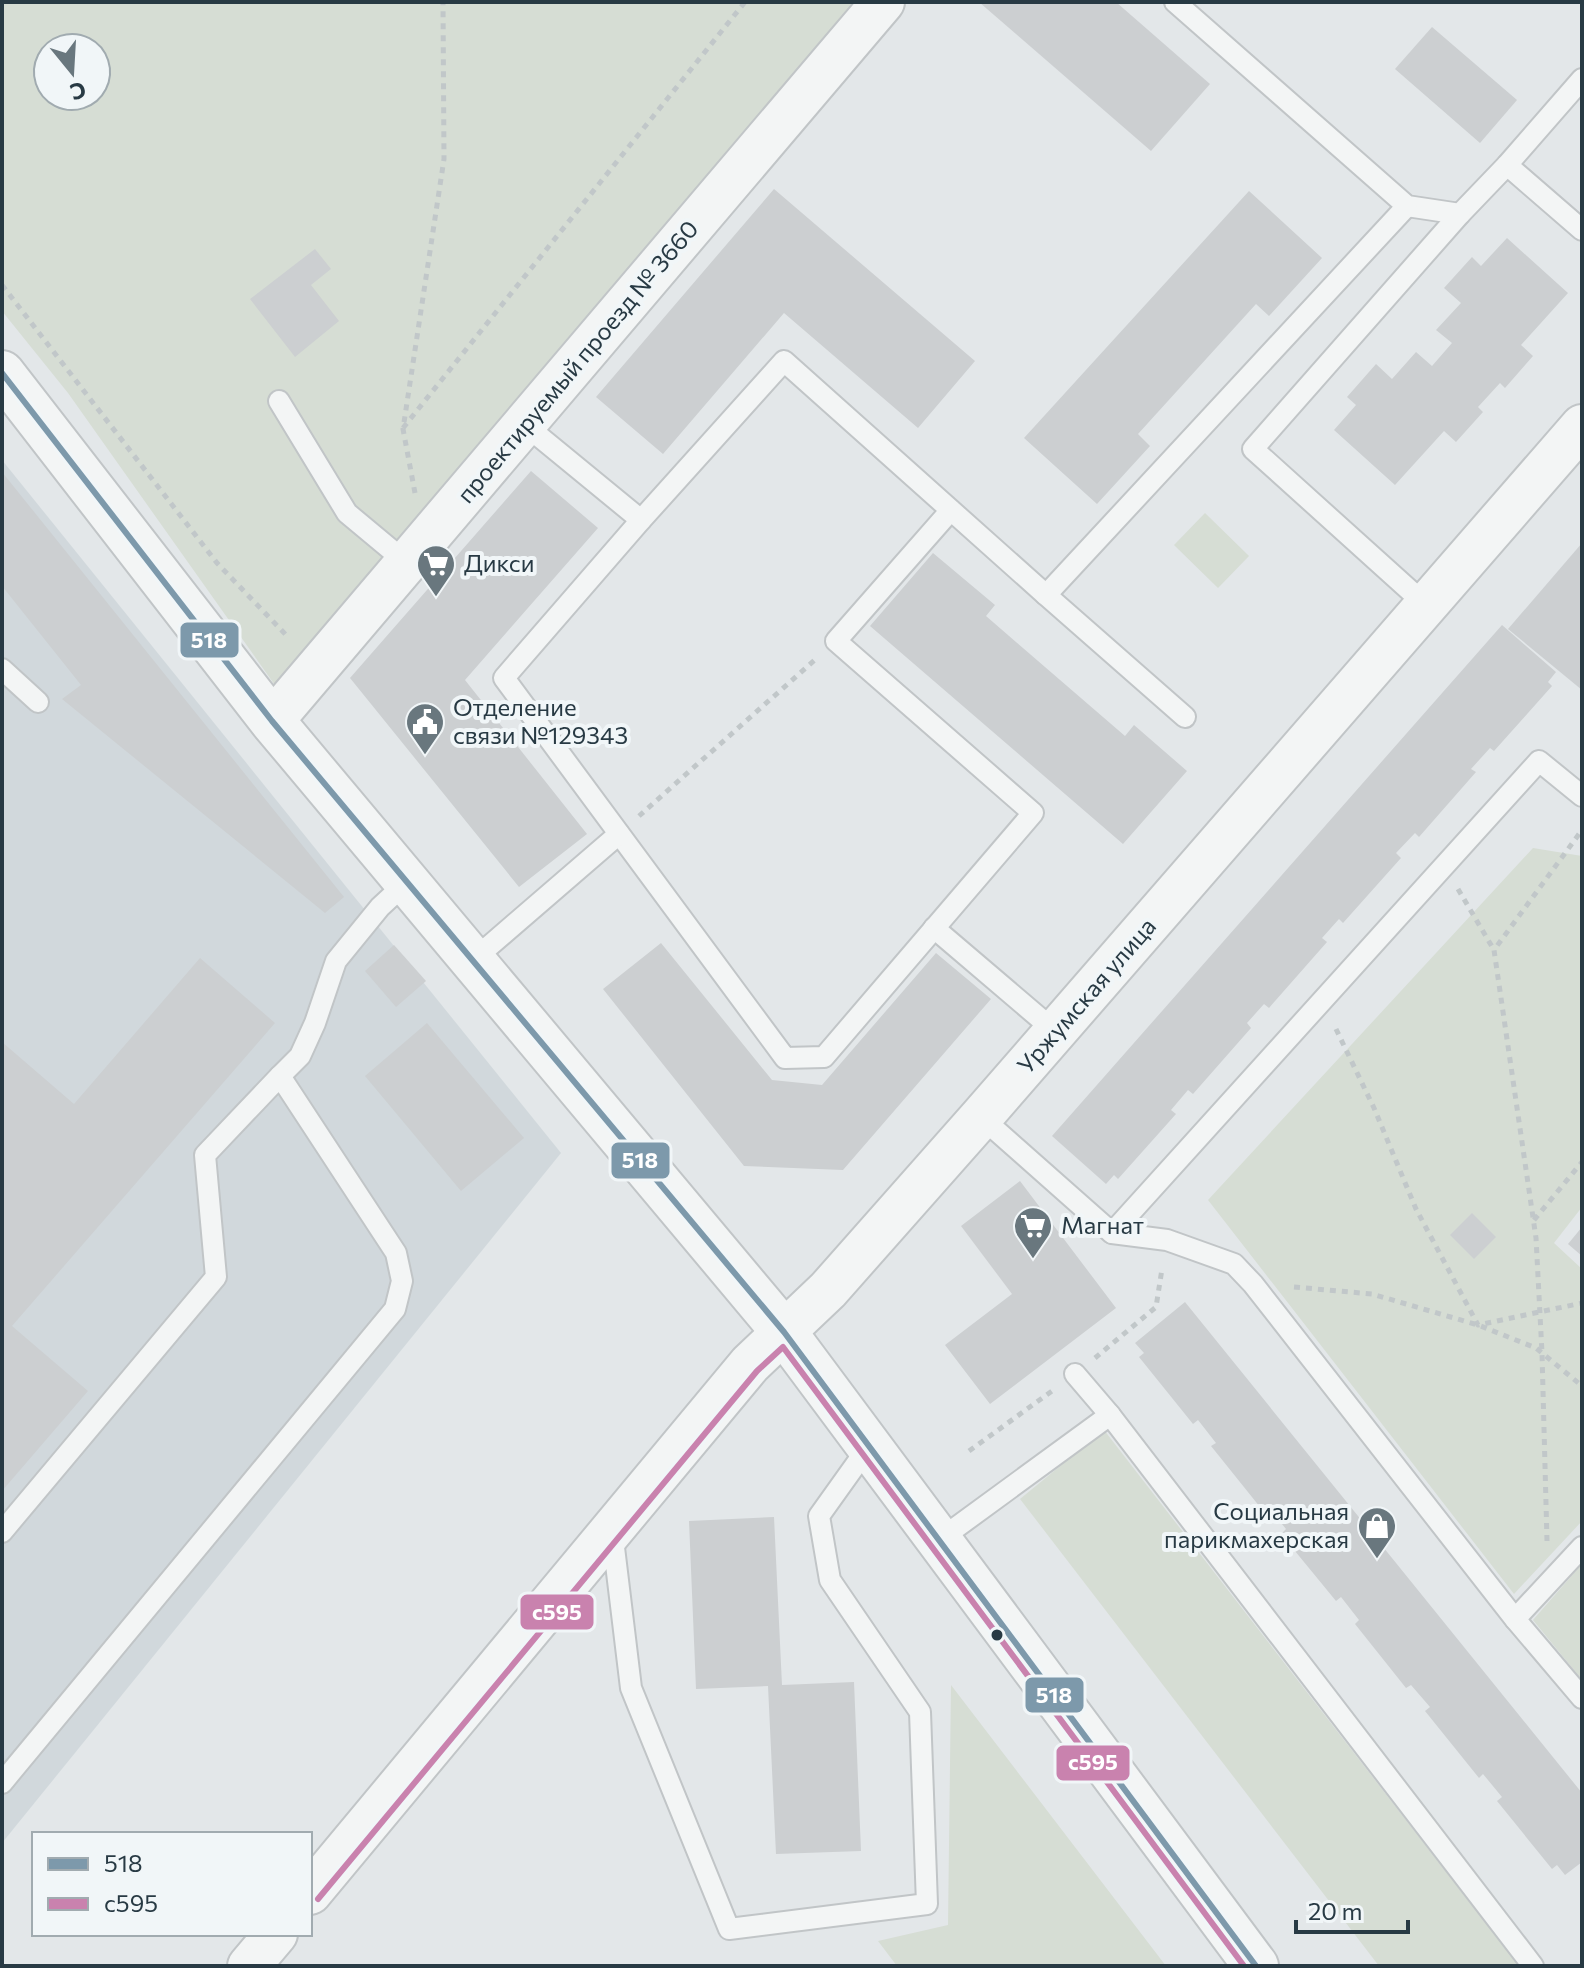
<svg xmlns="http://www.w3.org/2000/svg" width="1584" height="1968" font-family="Commissioner,sans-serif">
	<rect width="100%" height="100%" fill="#e3e7e9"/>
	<polygon fill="#d1d8dc" points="2,460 561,1153 2,1843"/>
	<g fill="#d6ddd4" fill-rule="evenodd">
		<path d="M2,2H863L277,688L68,393L2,311ZM48,48H96V96H48Z"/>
		<polygon points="1205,513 1249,556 1218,588 1174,545"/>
		<polygon points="1533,848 1582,856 1582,1207 1554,1243 1582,1269 1582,1521 1514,1594 1208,1200"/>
		<polygon points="1104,1430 1519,1966 1379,1966 1020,1499"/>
		<polygon points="1582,1564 1582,1680 1533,1620"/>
		<polygon points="951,1685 1166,1966 897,1966 878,1941 948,1925"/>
	</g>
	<g fill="#cccfd1">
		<polygon points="979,2 1116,2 1210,84 1151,151"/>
		<polygon points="1432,27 1517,100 1480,143 1395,69"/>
		<polygon points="774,189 975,361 918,428 784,313 663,454 596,397"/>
		<polygon points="1249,191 1322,258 1269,316 1256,304 1138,434 1150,446 1097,504 1024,438"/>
		<polygon points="1507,238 1568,293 1521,345 1533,356 1505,388 1500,383 1478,407 1483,412 1456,442 1444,431 1395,485 1334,430 1356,405 1347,397 1376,364 1392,379 1416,352 1432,366 1452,343 1436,330 1461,303 1444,288 1472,257 1481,266"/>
		<polygon points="315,249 331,269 311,285 339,321 295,357 250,299"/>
		<polygon points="531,471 598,528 465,680 587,834 519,887 350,678"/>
		<polygon points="2,472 344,897 325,913 62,699 81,685 2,586"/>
		<polygon points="1582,543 1582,690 1508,629"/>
		<polygon points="933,553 995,605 986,616 1125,736 1134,725 1187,771 1123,844 870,626"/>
		<polygon points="1502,625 1556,672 1548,682 1552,686 1494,751 1490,748 1471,769 1476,772 1419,837 1415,833 1396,853 1401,858 1343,923 1339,919 1322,938 1327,942 1269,1008 1264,1004 1247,1023 1251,1028 1193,1094 1188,1090 1171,1110 1176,1114 1118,1179 1114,1175 1106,1184 1052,1136"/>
		<polygon points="661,943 772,1080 822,1085 936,953 991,999 843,1170 744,1166 603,989"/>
		<polygon points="394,945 426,981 396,1007 365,971"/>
		<polygon points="200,958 275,1023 12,1326 88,1391 2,1491 2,1042 74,1104"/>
		<polygon points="427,1023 524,1138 461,1191 365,1076"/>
		<polygon points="1020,1181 1116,1308 990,1404 945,1345 1012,1294 961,1226"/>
		<polygon points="1472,1213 1496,1237 1474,1259 1450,1235"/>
		<polygon points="1582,1227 1582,1256 1568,1244"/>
		<polygon points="1185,1302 1582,1793 1582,1862 1565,1875 1557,1865 1552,1869 1497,1801 1502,1797 1483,1774 1479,1778 1425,1711 1430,1707 1411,1685 1406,1688 1355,1624 1359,1620 1341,1597 1336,1601 1281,1534 1286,1529 1269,1508 1264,1512 1211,1446 1216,1443 1198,1420 1193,1424 1139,1357 1144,1353 1135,1343"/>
		<polygon points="774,1517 782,1685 854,1682 861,1851 776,1854 768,1686 696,1689 689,1521"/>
	</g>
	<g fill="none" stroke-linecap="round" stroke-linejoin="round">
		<defs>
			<g id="service">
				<polyline points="1175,2 1407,206 1460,214 1507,165 1582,79"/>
				<polyline points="1507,165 1582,230"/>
				<polyline points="279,401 347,513 407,563"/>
				<polyline points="524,424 641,520"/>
				<polyline points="951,510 836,641 1033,813 824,1057 785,1058 504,678 641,520 784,361 1046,595"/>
				<polyline points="1426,605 1253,449 1460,214"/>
				<polyline points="2,669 38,702"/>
				<polyline points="1185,717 1046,595 1407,206"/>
				<polyline points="934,928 1056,1032"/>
				<polyline points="473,960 619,834"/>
				<polyline points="280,1076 300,1056 315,1023 336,961 380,907 407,882"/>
				<polyline points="981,1117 1112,1233 1539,761 1582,796"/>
				<polyline points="1112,1233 1167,1240 1234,1264 1253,1284 1515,1619"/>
				<polyline points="1075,1374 1110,1415 1533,1966"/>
				<polyline points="612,1531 631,1688 729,1929 927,1904 920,1712 830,1580 819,1516 869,1446"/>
				<polyline points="2,1532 216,1277 205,1155 280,1076 396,1253 402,1281 395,1309 2,1783"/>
				<polyline points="939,1540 1110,1415"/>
				<polyline points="1582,1547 1515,1619 1582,1698"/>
			</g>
			<g id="minor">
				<polyline points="272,721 883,2"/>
				<polyline points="310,1893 750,1364 828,1290 981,1117 1582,426"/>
				<polyline points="249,1966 276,1934"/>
			</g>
			<polyline id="tertiary" points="2,373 272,721 784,1332 1256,1966"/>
		</defs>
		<use href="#service" stroke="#c1c5c7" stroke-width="24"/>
		<use href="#minor" stroke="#c1c5c7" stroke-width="46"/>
		<use href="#tertiary" stroke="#c1c5c7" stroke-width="48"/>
		<g stroke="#c1c7c9" stroke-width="5" stroke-dasharray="6 6" stroke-linecap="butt">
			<polyline points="2,285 217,563 288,637"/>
			<polyline points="403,428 745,2"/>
			<polyline points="415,493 403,429 444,159 443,2"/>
			<polyline points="639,816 817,658"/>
			<polyline points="1458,889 1494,950"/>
			<polyline points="1336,1029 1374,1108 1416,1209 1478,1325 1582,1303"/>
			<polyline points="1534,1220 1582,1162"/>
			<polyline points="1294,1287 1372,1294 1478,1325 1536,1348 1582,1386"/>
			<polyline points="1095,1358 1156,1307 1162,1269"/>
			<polyline points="969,1451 1052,1391"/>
			<polyline points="1547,1541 1542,1353 1536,1238 1494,950 1582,830"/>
		</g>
		<use href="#service" stroke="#f3f5f5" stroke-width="20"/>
		<use href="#minor" stroke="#f3f5f5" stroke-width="42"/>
		<use href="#tertiary" stroke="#f3f5f5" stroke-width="44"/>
		<defs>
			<polyline id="bus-1" points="2,373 272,721 784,1332 1256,1966"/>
			<polyline id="bus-2" points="318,1899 757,1371 783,1347 1244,1966"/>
		</defs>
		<use href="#bus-1" stroke="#f1f6f8" stroke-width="12"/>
		<use href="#bus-2" stroke="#f1f6f8" stroke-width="12"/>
		<use href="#bus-1" stroke="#7d99ab" stroke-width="6"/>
		<use href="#bus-2" stroke="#c982ae" stroke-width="6"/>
	</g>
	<defs>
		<symbol id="supermarket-pin" viewBox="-11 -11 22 30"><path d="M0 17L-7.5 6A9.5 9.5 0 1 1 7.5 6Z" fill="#69777e" stroke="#f1f6f8"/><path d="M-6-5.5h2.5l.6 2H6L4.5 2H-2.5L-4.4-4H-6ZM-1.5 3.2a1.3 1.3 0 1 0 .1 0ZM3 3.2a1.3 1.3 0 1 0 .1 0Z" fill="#fff"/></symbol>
		<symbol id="civic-pin" viewBox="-11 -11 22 30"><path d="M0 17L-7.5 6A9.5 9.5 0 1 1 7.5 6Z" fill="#69777e" stroke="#f1f6f8"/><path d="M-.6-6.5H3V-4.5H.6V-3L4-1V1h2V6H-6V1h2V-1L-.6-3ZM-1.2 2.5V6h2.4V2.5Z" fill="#fff"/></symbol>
		<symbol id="shop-pin" viewBox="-11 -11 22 30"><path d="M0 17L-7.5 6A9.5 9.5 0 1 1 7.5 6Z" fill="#69777e" stroke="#f1f6f8"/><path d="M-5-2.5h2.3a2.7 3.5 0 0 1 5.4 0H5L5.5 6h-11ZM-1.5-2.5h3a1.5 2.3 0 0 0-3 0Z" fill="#fff"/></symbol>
	</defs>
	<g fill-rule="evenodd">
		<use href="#supermarket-pin" x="414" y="542" width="44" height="60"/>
		<use href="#civic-pin" x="403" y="700" width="44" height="60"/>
		<use href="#supermarket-pin" x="1011" y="1204" width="44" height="60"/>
		<use href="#shop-pin" x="1355" y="1504" width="44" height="60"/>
	</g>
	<circle fill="#283a44" stroke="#f1f6f8" stroke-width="3" cx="997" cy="1635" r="7"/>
	<g text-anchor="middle" stroke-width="8" stroke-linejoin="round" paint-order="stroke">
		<g font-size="24" fill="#283a44" stroke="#f1f6f8">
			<text transform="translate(578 362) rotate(-50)" y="8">проектируемый проезд № 3660</text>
			<text transform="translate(1087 996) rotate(-49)" y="8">Уржумская улица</text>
		</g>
		<g font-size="24" fill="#283a44" stroke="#f1f6f8" text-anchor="start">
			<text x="464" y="572">Дикси</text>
			<text x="453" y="716">Отделение<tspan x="453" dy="28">связи №129343</tspan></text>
			<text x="1061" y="1234">Магнат</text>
			<text x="1349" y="1520" text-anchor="end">Социальная<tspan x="1349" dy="28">парикмахерская</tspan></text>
		</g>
	</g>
	<g stroke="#f1f6f8" stroke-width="3">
		<rect x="179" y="621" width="61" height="38" rx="8" fill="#7d99ab"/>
		<rect x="610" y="1141" width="61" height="39" rx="8" fill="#7d99ab"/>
		<rect x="519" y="1593" width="76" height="38" rx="8" fill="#c982ae"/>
		<rect x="1024" y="1676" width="61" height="38" rx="8" fill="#7d99ab"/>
		<rect x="1055" y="1744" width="76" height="38" rx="8" fill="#c982ae"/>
	</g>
	<g font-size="22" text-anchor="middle" font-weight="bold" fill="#fff">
		<text x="209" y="648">518</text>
		<text x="640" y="1168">518</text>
		<text x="557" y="1620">с595</text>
		<text x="1054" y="1703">518</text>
		<text x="1093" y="1770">с595</text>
	</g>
	<rect width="1584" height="1968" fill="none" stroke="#283a44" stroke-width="8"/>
	<rect x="32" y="1832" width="280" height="104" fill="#f1f6f8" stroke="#a1abb0" stroke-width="2"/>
	<rect x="48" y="1858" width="40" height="12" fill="#7d99ab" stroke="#a1abb0" stroke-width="2"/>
	<text x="104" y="1872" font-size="24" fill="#283a44">518</text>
	<rect x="48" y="1898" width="40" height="12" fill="#c982ae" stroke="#a1abb0" stroke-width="2"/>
	<text x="104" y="1912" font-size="24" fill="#283a44">с595</text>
	<g transform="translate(72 72) rotate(162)"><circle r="38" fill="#f1f6f8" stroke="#a1abb0" stroke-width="2"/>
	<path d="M0-6L14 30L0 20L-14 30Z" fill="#69777e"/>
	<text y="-12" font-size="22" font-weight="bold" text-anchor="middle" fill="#283a44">С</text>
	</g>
	<path d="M1296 1920v12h112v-12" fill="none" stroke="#283a44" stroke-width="4"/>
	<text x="1308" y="1920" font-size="24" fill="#283a44" stroke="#f1f6f8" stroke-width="6" paint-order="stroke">20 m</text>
</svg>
